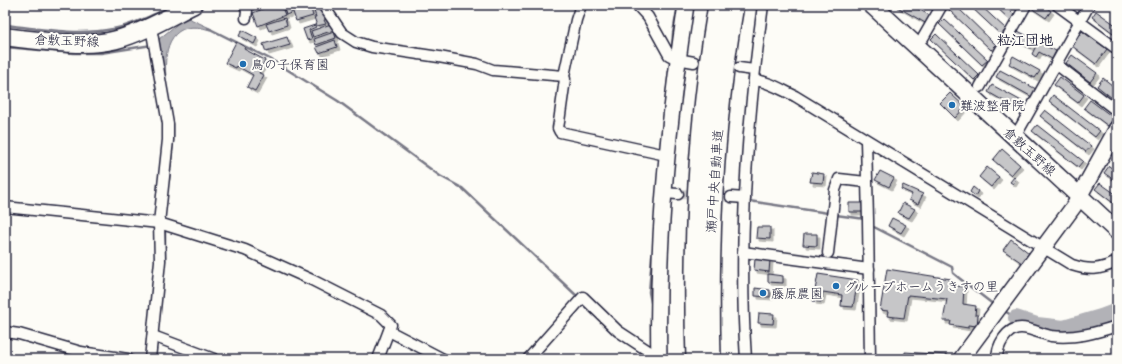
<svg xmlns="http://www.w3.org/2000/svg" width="1122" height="364" font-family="Dekko,'Klee One',sans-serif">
	<defs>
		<filter id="shadow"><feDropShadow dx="3" dy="3" stdDeviation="0" flood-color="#0004"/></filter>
	</defs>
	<rect width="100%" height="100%" fill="#fdfcf7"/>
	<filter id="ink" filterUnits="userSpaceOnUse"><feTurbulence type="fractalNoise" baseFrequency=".025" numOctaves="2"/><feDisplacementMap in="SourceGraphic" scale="8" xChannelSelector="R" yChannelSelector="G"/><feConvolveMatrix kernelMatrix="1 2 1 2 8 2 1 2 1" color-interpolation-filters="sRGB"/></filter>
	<g filter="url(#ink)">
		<path fill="#b2b2b7" stroke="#787885" d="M186,17L212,29L210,30C173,18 163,46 166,77H164L159,39Z"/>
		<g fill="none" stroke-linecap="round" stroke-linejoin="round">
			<g stroke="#787885" stroke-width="2.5">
				<polyline points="859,5 868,13"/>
				<path d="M5,25C40,29 78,36 113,29C130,26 145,18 160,12"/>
				<polyline points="208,28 270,59 338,101 440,176 462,188 578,297"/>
				<polyline points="5,47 74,53 101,53 152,45"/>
				<polyline points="672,51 673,33 678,5"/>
				<polyline points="759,75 767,78"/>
				<polyline points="660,150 669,71"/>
				<polyline points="169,180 173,141 173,123"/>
				<polyline points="749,201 828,213"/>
				<polyline points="836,215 865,219"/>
				<polyline points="874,227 952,267 953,273 959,278 994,305"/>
				<polyline points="165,232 165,261"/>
				<polyline points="652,307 649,292 652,256 654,250"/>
				<polyline points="1003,310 1016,318 1007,329"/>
			</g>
			<polyline stroke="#b2b2b7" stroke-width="16" points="1016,318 1037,325 1064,328 1101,317 1117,311"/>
		</g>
		<g fill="#c6c6c8" stroke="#22223b" filter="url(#shadow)">
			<polygon points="272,5 281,5 285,15 258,26 253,13"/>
			<polygon points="283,5 310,5 313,16 296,21 293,12 286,15"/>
			<polygon points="312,5 318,5 327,19 324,20 326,24 317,26 314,17 316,17"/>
			<polygon points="894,5 911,5 931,16 927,24"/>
			<polygon points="952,5 955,5 996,45 991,50 948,9"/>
			<polygon points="969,5 980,5 1006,29 1001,35"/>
			<polygon points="994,5 1005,5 1015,15 1010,20"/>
			<polygon points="1033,5 1043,5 1051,11 1046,18 1031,8"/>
			<polygon points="1096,11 1117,26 1117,36 1092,17"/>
			<polygon points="285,18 287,25 269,31 266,24"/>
			<polygon points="944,19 988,60 982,65 939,24"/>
			<polygon points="331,24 334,30 313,37 311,31"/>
			<polygon points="315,25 316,27 309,30 312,39 307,40 303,29"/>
			<polygon points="242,30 257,38 254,44 239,36"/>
			<polygon points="1018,31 1035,40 1031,48 1013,39"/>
			<polygon points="1082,31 1107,49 1096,64 1072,46"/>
			<polygon points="334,32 336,38 316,45 314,39"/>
			<polygon points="936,34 979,75 974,80 931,39"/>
			<polygon points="287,37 290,45 266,52 263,44"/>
			<polygon points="335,40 337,47 319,53 316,47"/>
			<polygon points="236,42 245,47 244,49 265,60 259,73 264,75 255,91 247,87 253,75 237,66 236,68 225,63"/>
			<polygon points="1038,42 1056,51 1052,59 1039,52 1036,57 1032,54"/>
			<polygon points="1072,55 1097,73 1090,82 1066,63"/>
			<polygon points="1013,56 1040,71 1035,78 1009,64"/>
			<polygon points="1000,70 1036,89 1032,97 996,77"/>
			<polygon points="1060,77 1084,95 1078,103 1054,85"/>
			<polygon points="1103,78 1117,89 1117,102 1097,86"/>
			<polygon points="992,85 1027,104 1023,112 988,92"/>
			<polygon points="950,93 965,107 955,118 940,103"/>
			<polygon points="1053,95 1100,131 1095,137 1049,101"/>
			<polygon points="1090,100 1114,118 1108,126 1084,108"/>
			<polygon points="1045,110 1091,146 1086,152 1040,116"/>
			<polygon points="1037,125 1083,161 1078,167 1032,131"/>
			<polygon points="1002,149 1020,165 1011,175 993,160"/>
			<polygon points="1109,166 1117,172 1117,182 1104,173"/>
			<polygon points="987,167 999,177 991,187 979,177"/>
			<polygon points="880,171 894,178 889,187 875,180"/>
			<polygon points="812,172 824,174 823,183 810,182"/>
			<polygon points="1014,177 1016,179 1013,184 1010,182"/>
			<polygon points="1100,183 1117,195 1117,206 1095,189"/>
			<polygon points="903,185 923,194 918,204 909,200 912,194 901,189"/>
			<polygon points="973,187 978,191 975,196 970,192"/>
			<polygon points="849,203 862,203 863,212 849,212"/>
			<polygon points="903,203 915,209 909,218 898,213"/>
			<polygon points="892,218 906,225 901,233 888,226"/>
			<polygon points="757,227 770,227 770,239 756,238"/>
			<polygon points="804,234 817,234 817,246 803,245"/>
			<polygon points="1011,239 1029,253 1022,263 1003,250"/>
			<polygon points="755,259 770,260 769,272 754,270"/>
			<polygon points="887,269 951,279 950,285 964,287 963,304 976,306 975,315 978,315 977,326 968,325 968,328 950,325 951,321 943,321 947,299 908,295 904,318 887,316 888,311 880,310"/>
			<polygon points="768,274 783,276 783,283 768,282"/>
			<polygon points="818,274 858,280 853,307 841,306 842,295 823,292 821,302 813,301"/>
			<polygon points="755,288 770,290 770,297 755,296"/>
			<polygon points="759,313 774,314 773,324 758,323"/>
			<polygon points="905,352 947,355 947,359 905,359"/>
		</g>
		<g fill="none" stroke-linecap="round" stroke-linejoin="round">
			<polyline stroke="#d1d0d1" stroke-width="10" stroke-dasharray="10 5" stroke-linecap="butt" points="678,194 731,197"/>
			<defs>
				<g id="street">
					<polyline points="245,5 247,11 246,18"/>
					<polyline points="323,5 342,33 356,42 372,47 439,57 477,64 493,70 564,76 576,20 581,5"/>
					<polyline points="637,5 648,17 669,55 677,59 694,62"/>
					<polyline points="1057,5 1117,49"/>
					<polyline points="923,38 942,5"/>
					<polyline points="1056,64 1117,111"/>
					<polyline points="739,68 754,70"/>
					<polyline points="564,76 565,79 559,122 558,128 560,132 666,155"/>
					<path d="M754,80C768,81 782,90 795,96L1072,265C1090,271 1099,270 1117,262"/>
					<polyline points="980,87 1026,5"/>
					<polyline points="1015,137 1089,5"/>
					<polyline points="866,140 868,220 870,359"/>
					<polyline points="663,193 678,194"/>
					<polyline points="731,197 745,198"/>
					<polyline points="5,207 159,223 245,250 312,280 381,315 391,325 378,359"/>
					<polyline points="743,252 869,269"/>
					<polyline points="828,253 835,190 839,179 866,182"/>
					<polyline points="389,331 443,359"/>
					<polyline points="5,332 19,334 81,352 128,359"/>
					<polyline points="153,336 214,359"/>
					<polyline points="150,359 160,261 159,223 168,140 168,124 151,27"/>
					<polyline points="528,359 583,297 618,331 650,352 659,352"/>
					<path d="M746,359C738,241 747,122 763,5"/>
					<path d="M997,359C997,346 1006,328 1021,328C1030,328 1042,334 1051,336C1074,339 1095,333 1117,326"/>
				</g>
				<g id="secondary">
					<path d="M659,359C656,240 668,122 686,5"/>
					<polyline points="961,359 1074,206 1117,128"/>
				</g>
				<g id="primary">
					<polyline points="872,5 1117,231"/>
					<path d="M5,37C38,40 83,48 115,40C142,33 167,18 193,5"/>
				</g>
				<g id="highway">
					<path d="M696,359C692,240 698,122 718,5"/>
					<path d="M711,359C708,240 713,122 734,5"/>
				</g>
			</defs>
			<use href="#street" stroke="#22223b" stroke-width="13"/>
			<use href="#secondary" stroke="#22223b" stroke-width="18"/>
			<use href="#primary" stroke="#22223b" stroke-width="20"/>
			<use href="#highway" stroke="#22223b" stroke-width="22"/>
			<use href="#street" stroke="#fdfcf7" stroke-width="10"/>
			<use href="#secondary" stroke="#fdfcf7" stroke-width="15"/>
			<use href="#primary" stroke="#fdfcf7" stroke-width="17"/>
			<use href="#highway" stroke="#fdfcf7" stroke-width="19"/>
		</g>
	</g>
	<g fill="#1f6fb2" stroke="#fdfcf7" stroke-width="1.5">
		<circle cx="243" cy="64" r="4"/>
		<circle cx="952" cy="105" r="4"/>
		<circle cx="836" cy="286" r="4"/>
		<circle cx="763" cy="293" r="4"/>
	</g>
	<g text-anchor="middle" stroke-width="4" stroke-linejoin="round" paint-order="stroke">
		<g font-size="13" fill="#22223b" stroke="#fdfcf7">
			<text transform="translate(67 40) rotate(2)" y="5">倉敷玉野線</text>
			<text transform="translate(1030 151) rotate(42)" y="5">倉敷玉野線</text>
			<text transform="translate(714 181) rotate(-86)" y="5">瀬戸中央自動車道</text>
		</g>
		<g font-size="13" fill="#22223b" stroke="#fdfcf7" text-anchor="start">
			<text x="251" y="69">鳥の子保育園</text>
			<text x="960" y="110">難波整骨院</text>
			<text x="844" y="291">グループホームうきすの里</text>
			<text x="771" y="298">藤原農園</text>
		</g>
		<g font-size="14" font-weight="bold" fill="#22223b" stroke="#fdfcf7">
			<text x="1025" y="45">粒江団地</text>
		</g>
	</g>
	<rect width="1122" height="364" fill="none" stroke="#fdfcf7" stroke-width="20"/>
	<rect x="10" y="10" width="1102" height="344" fill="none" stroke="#22223b" stroke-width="1.5" filter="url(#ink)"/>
</svg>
